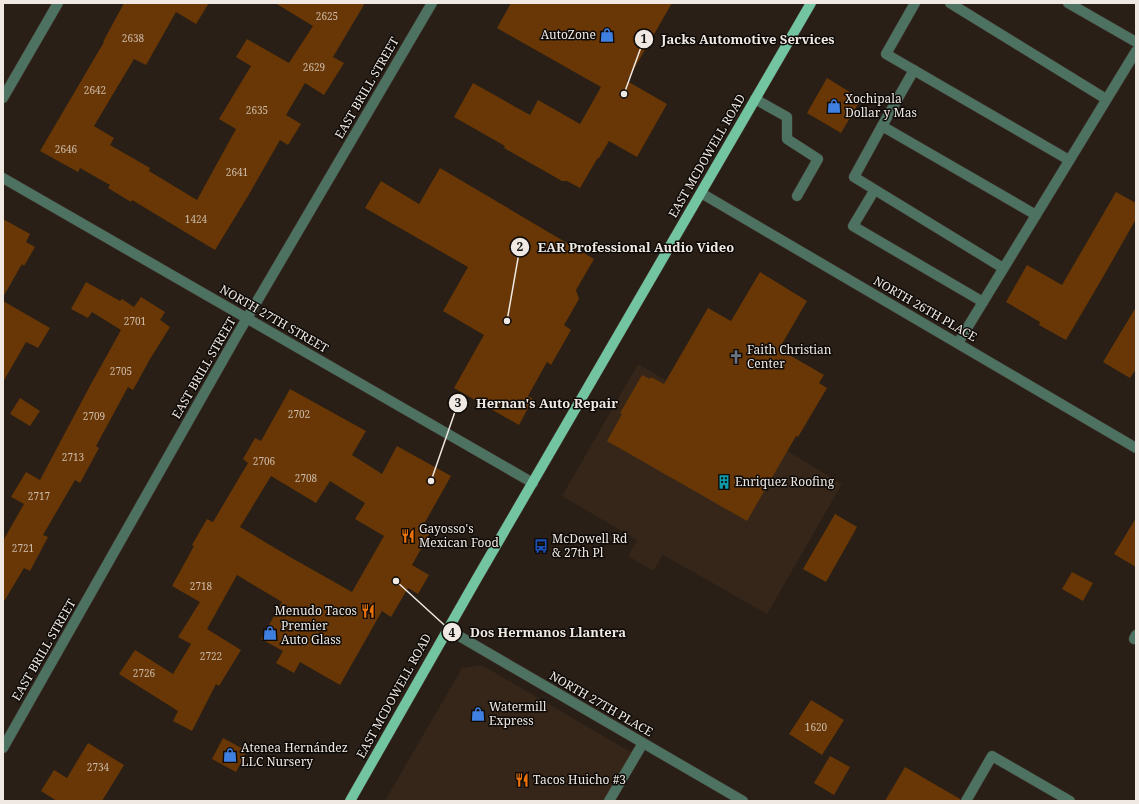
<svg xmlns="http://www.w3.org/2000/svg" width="1139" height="804" font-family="'Noto Serif',serif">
	<rect width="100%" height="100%" fill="#291f16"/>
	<g fill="#352619">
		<polygon points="638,364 759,434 842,484 767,614 663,555 653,571 628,556 637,540 562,496"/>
		<polygon points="482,665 634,754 607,801 385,801 462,668"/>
	</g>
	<g fill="#683705" fill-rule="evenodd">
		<polygon points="124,3 209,3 196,24 176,12 146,65 134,59 94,126 114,138 110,145 150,168 149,171 197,200 236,129 219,119 251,66 236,57 247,39 289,63 313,26 275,3 365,3 333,57 344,63 324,95 305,83 286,115 301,124 288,145 280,140 248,196 215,250 132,200 131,202 108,188 110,185 80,168 78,172 40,151 104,42 103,42"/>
		<polygon points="511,3 672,3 627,81 667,104 637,157 609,141 599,158 597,159 580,188 567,181 562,181 504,148 505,146 454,117 473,83 530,115 538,100 580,124 601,87 497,28"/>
		<polygon points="827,78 861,99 841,133 807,113"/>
		<polygon points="440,168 594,259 576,290 579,299 564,325 571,330 551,365 547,362 528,396 533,399 519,425 454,388 484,335 443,311 468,267 365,208 381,181 419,204"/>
		<polygon points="1116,192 1136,203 1136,219 1103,277 1066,340 1039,325 1040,322 1006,302 1027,265 1062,285"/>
		<polygon points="3,219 30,234 26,242 35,247 24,266 22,264 3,297"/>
		<polygon points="760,272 807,301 779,349 824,375 819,383 827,388 798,437 796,436 747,521 607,441 622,414 620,413 642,375 650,379 651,377 664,384 708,308 731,321"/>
		<polygon points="86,282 120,301 122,299 134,307 141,297 165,312 160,320 170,327 150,359 133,390 128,387 96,446 99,448 80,483 75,480 43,535 48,537 30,571 24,568 3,603 3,541 24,504 11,497 26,472 40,480 91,384 121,330 92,312 88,318 71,309"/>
		<polygon points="3,301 50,328 38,348 26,342 3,382"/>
		<polygon points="1136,307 1136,369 1130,378 1103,362"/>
		<path d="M290,389L366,431L352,455L382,474L397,446L451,476L424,524L432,529L412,565L429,575L418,594L408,588L391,617L382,611L340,685L300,662L294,673L276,663L283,651L261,639L282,602L237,575L207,629L241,650L219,686L216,684L192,731L173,721L178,711L119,674L135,650L173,674L191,644L178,637L200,602L172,586L194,546L192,545L207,519L213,522L248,463L243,459L255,438L261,441ZM271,476L316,503L330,481L365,503L355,519L384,536L352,592L290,557L240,527Z"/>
		<polygon points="20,398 40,411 30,426 10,414"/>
		<polygon points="835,514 857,527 826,582 803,569"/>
		<polygon points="1136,518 1136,567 1114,554"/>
		<polygon points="1072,572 1093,583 1083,601 1062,589"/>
		<polygon points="811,700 844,720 822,755 789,734"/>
		<polygon points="223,738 247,751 236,772 212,759"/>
		<polygon points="88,743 124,765 102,801 57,801 41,791 54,770 67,778"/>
		<polygon points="830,756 850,767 834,795 814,783"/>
		<polygon points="905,767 960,799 960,801 885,801"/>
	</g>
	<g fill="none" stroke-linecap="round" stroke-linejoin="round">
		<defs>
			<g id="lane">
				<polyline points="915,3 886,54 1069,160"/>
				<polyline points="950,3 1106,99"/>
				<polyline points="1068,3 1136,42"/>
				<polyline points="755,99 787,117 787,139 818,159 797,196"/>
				<polyline points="882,126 914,70"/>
				<polyline points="874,191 853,226 983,302"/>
				<polyline points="1003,268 854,177 882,126 1036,215"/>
				<polyline points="958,343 1136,51"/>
				<polyline points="1134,639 1136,635"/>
				<polyline points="609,801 643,743"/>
				<polyline points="966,801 992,756 1070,801"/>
			</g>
			<g id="street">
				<polyline points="3,98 58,3"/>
				<polyline points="3,178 533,483"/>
				<path d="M701,193C846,279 991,362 1136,448"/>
				<polyline points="447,629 743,801"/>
				<polyline points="3,748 236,337 432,3"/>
			</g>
			<polyline id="primary" points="350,801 476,580 811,3"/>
		</defs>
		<use href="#lane" stroke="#453b33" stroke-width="11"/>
		<use href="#street" stroke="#453b33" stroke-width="11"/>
		<use href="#primary" stroke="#453b33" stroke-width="11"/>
		<use href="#lane" stroke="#4d7262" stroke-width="10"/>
		<use href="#street" stroke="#4d7262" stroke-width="10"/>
		<use href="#primary" stroke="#73c5a2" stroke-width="10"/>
	</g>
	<defs>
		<symbol id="shop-bare" viewBox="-9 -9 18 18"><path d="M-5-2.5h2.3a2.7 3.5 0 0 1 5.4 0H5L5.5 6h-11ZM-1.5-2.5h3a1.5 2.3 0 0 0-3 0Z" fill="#3f7fe0" stroke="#0e0a07" stroke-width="2.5" paint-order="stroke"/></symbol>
		<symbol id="church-bare" viewBox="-9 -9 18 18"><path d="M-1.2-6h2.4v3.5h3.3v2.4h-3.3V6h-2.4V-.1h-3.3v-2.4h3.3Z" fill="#6b7280" stroke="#0e0a07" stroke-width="2.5" paint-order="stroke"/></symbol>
		<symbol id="building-bare" viewBox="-9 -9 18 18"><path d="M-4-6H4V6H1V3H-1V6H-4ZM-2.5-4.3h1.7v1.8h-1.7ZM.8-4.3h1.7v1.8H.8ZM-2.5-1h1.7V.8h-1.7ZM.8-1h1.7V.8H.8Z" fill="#0f9aa8" stroke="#0e0a07" stroke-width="2.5" paint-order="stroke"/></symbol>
		<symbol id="restaurant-bare" viewBox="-9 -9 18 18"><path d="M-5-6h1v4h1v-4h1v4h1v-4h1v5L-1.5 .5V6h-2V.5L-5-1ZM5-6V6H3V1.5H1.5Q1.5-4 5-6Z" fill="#e8710a" stroke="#0e0a07" stroke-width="2.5" paint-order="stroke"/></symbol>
		<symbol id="bus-bare" viewBox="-9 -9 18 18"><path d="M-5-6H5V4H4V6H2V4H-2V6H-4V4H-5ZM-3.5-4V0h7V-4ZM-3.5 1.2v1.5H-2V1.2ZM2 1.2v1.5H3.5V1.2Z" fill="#1a4fb4" stroke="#0e0a07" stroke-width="2.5" paint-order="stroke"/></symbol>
	</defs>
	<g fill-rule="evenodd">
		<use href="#shop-bare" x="597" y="25" width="20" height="20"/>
		<use href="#shop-bare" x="824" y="96" width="20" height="20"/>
		<use href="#church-bare" x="726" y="347" width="20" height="20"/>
		<use href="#building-bare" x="714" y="472" width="20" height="20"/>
		<use href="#restaurant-bare" x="398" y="526" width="20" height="20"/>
		<use href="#bus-bare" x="531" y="536" width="20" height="20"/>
		<use href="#restaurant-bare" x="358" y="601" width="20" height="20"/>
		<use href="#shop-bare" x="260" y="623" width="20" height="20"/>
		<use href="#shop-bare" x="468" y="704" width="20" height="20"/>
		<use href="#shop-bare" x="220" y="745" width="20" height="20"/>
		<use href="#restaurant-bare" x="512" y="770" width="20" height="20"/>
	</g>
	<g text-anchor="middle" stroke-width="3" stroke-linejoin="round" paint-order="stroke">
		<g font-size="10" fill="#cebcac">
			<text x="327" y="20">2625</text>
			<text x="133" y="42">2638</text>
			<text x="314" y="71">2629</text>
			<text x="95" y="94">2642</text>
			<text x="257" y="114">2635</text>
			<text x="66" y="153">2646</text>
			<text x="237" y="176">2641</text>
			<text x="196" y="223">1424</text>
			<text x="135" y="325">2701</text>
			<text x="121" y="375">2705</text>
			<text x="299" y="418">2702</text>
			<text x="94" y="420">2709</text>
			<text x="73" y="461">2713</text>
			<text x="264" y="465">2706</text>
			<text x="306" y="482">2708</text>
			<text x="39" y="500">2717</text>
			<text x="23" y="552">2721</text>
			<text x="201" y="590">2718</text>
			<text x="211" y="660">2722</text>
			<text x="144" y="677">2726</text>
			<text x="816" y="731">1620</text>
			<text x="98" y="771">2734</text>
		</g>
		<g font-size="12" fill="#f0e9e3" stroke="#0e0a07" text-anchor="start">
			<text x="596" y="39" text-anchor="end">AutoZone</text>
			<text x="845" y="103">Xochipala<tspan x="845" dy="14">Dollar y Mas</tspan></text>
			<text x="747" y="354">Faith Christian<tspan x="747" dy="14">Center</tspan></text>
			<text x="735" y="486">Enriquez Roofing</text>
			<text x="419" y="533">Gayosso's<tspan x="419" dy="14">Mexican Food</tspan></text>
			<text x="552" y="543">McDowell Rd<tspan x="552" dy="14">&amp; 27th Pl</tspan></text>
			<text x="357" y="615" text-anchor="end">Menudo Tacos</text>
			<text x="281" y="630">Premier<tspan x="281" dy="14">Auto Glass</tspan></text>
			<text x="489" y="711">Watermill<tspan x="489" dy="14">Express</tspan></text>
			<text x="241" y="752">Atenea Hernández<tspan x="241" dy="14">LLC Nursery</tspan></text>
			<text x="533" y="784">Tacos Huicho #3</text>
		</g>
		<g font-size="12" fill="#f0e9e3" stroke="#0e0a07">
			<text transform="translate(367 88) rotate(-60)" y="4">EAST BRILL STREET</text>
			<text transform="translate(707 156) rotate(-60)" y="4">EAST MCDOWELL ROAD</text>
			<text transform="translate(925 309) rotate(30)" y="4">NORTH 26TH PLACE</text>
			<text transform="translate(274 319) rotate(30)" y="4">NORTH 27TH STREET</text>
			<text transform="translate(204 368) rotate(-60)" y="4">EAST BRILL STREET</text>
			<text transform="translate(44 650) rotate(-60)" y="4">EAST BRILL STREET</text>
			<text transform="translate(394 696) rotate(-61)" y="4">EAST MCDOWELL ROAD</text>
			<text transform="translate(601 704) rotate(30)" y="4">NORTH 27TH PLACE</text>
		</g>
	</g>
	<path fill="none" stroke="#f0e9e3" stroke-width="1.5" d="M624 94L644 39M507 321L520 247M431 481L458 403M396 581L452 632"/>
	<g fill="#f0e9e3" stroke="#0e0a07" stroke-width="1.5">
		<circle cx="624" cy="94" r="4"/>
		<circle cx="507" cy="321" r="4"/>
		<circle cx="431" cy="481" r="4"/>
		<circle cx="396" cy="581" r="4"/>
		<circle cx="644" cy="39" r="10"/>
		<circle cx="520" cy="247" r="10"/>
		<circle cx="458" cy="403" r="10"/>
		<circle cx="452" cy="632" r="10"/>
	</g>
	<g font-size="12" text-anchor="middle" font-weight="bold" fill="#111">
		<text x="644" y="43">1</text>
		<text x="520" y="251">2</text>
		<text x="458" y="407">3</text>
		<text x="452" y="637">4</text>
	</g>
	<g font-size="13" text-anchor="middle" font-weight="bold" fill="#f0e9e3" stroke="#0e0a07" stroke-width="3" stroke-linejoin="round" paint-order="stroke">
		<text x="748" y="44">Jacks Automotive Services</text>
		<text x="636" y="252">EAR Professional Audio Video</text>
		<text x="547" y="408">Hernan's Auto Repair</text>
		<text x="548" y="637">Dos Hermanos Llantera</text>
	</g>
	<rect width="1139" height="804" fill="none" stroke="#f0e9e3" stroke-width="8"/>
</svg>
